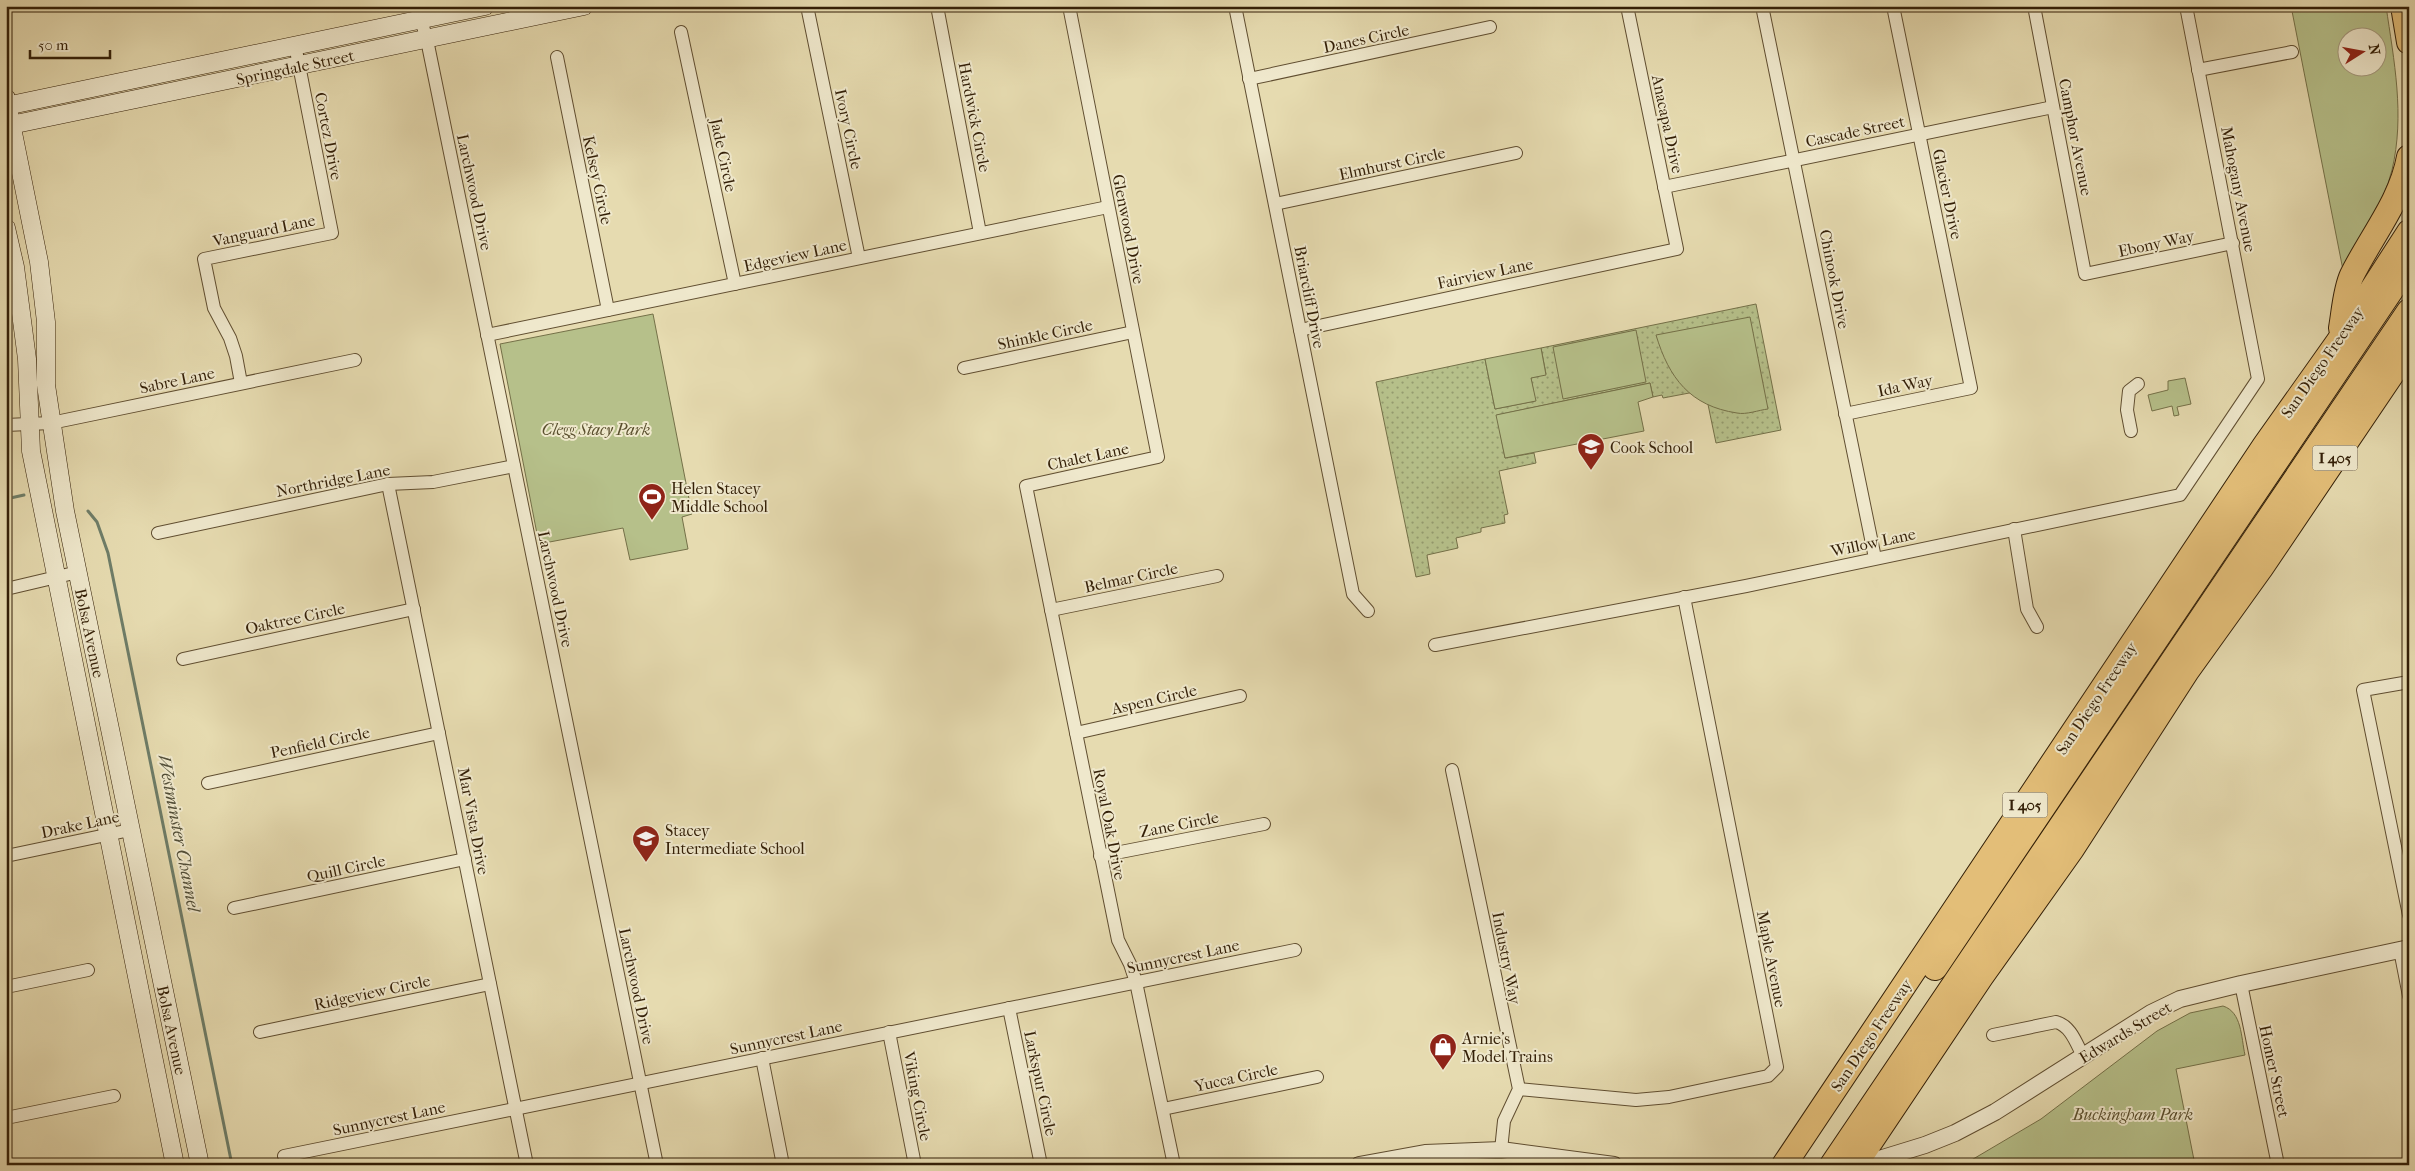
<svg xmlns="http://www.w3.org/2000/svg" width="2415" height="1171" font-family="'IM FELL French Canon',serif">
	<defs>
		<pattern id="grass-dots" width="8" height="8" patternUnits="userSpaceOnUse" patternTransform="scale(1.25)"><rect width="8" height="8" fill="#b6c08a"/><path d="M2 2h.1M6 6h.1" fill="none" stroke="#959b6f" stroke-width="1.8" stroke-linecap="round"/></pattern>
	</defs>
	<rect width="100%" height="100%" fill="#e6dbb0"/>
	<filter id="stains"><feTurbulence type="fractalNoise" baseFrequency=".004" numOctaves="4"/><feColorMatrix values="0 0 0 0 .2 0 0 0 0 .09 0 0 0 0 .02 0 0 0 .5 -.17"/></filter>
	<radialGradient id="worn" r=".72"><stop offset=".6" stop-color="#630" stop-opacity="0"/><stop offset="1" stop-color="#630" stop-opacity=".3"/></radialGradient>
	<polygon fill="url(#grass-dots)" stroke="#747048" points="1756,304 1781,430 1716,443 1705,390 1663,398 1662,395 1653,397 1650,383 1497,415 1505,458 1534,453 1536,463 1499,471 1508,514 1504,515 1505,523 1481,528 1481,532 1456,538 1458,548 1427,555 1430,574 1416,577 1376,382 1485,359 1495,409 1535,401 1531,378 1546,374 1541,348"/>
	<g fill="#b6c08a" stroke="#747048" fill-rule="evenodd">
		<path d="M2291,6H2386C2394,61 2405,115 2392,170C2383,206 2361,238 2343,270ZM2348,38H2378V68H2348Z"/>
		<polygon points="653,314 692,514 682,517 688,549 630,560 623,528 539,544 500,344"/>
		<path d="M1750,317L1768,409C1759,410 1746,415 1737,413C1690,406 1669,378 1656,335Z"/>
		<polygon points="1636,330 1646,382 1563,399 1553,347"/>
		<polygon points="1541,348 1546,375 1531,378 1536,401 1495,409 1485,359"/>
		<polygon points="2185,378 2191,404 2177,407 2179,415 2174,416 2172,406 2152,411 2148,395 2168,390 2168,381"/>
		<polygon points="1650,383 1653,397 1638,402 1644,431 1505,458 1496,415"/>
		<path d="M2223,1006C2242,1012 2241,1037 2245,1055L2176,1069L2195,1165H1963L2041,1119L2157,1031L2190,1013Z"/>
	</g>
	<g fill="none" stroke-linecap="round" stroke-linejoin="round">
		<g stroke="#6e7d68" stroke-width="3">
			<polyline points="6,499 24,495"/>
			<polyline points="88,511 97,522 108,553 232,1165"/>
		</g>
		<defs>
			<g id="minor">
				<polyline points="807,6 859,258"/>
				<polyline points="937,6 980,233"/>
				<polyline points="1069,6 1158,457 1026,486 1118,940 1130,964 1136,982 1174,1165"/>
				<polyline points="1235,6 1353,594 1368,611"/>
				<polyline points="1762,6 1875,558"/>
				<polyline points="2034,6 2085,274 2233,243"/>
				<polyline points="421,20 427,40 657,1165"/>
				<polyline points="681,32 735,284"/>
				<polyline points="557,57 608,310"/>
				<polyline points="2198,70 2292,52"/>
				<polyline points="1249,79 1490,27"/>
				<polyline points="1664,187 2053,107"/>
				<polyline points="1275,204 1516,153"/>
				<polyline points="1300,330 1677,249 1627,6"/>
				<polyline points="487,335 1108,207"/>
				<polyline points="964,368 1133,332"/>
				<polyline points="241,383 236,356 230,338 214,308 204,259 332,233 295,45"/>
				<polyline points="1845,414 1971,388 1893,6"/>
				<polyline points="6,425 51,423 355,360"/>
				<polyline points="2131,431 2127,410 2129,391 2138,384"/>
				<polyline points="388,484 527,1165"/>
				<polyline points="2014,529 2027,609 2037,627"/>
				<polyline points="158,533 388,484 433,482 514,466"/>
				<polyline points="6,589 78,572"/>
				<polyline points="1051,610 1217,576"/>
				<polyline points="1435,645 1746,586 2180,495 2258,379 2186,6"/>
				<polyline points="183,659 414,609"/>
				<polyline points="2409,682 2363,690 2409,915"/>
				<polyline points="1076,733 1240,696"/>
				<polyline points="1452,770 1519,1089 1504,1121 1501,1150"/>
				<polyline points="208,783 439,733"/>
				<polyline points="6,856 130,830"/>
				<polyline points="1100,856 1264,824"/>
				<polyline points="234,908 465,859"/>
				<polyline points="2400,950 2409,996"/>
				<polyline points="2241,984 2278,1165"/>
				<polyline points="6,987 88,970"/>
				<polyline points="1009,1008 1041,1165"/>
				<polyline points="260,1032 490,984"/>
				<polyline points="889,1032 915,1165"/>
				<path d="M1993,1035L2056,1022C2071,1026 2076,1043 2083,1056"/>
				<polyline points="762,1058 783,1165"/>
				<polyline points="1519,1089 1636,1100 1669,1097 1768,1076 1777,1067 1684,597"/>
				<polyline points="1163,1109 1317,1077"/>
				<polyline points="6,1118 114,1096"/>
				<polyline points="284,1156 1295,950"/>
			</g>
			<g id="tertiary">
				<polyline points="1359,1165 1425,1153 1501,1150 1614,1165"/>
				<polyline points="1860,1165 1925,1145 1955,1133 1995,1112 2151,1013 2180,999 2241,984 2409,948"/>
			</g>
			<g id="secondary">
				<polyline points="6,98 39,262 46,322 46,385 65,511 200,1165"/>
				<polyline points="6,106 485,6"/>
				<polyline points="6,126 584,6"/>
				<polyline points="6,228 15,267 27,359 31,451 175,1165"/>
			</g>
			<g id="motorway">
				<polyline points="2403,6 2409,42"/>
				<path d="M2341,328C2344,311 2345,290 2352,275C2372,235 2401,201 2409,157"/>
				<polyline points="1935,968 2409,264"/>
				<polyline points="1784,1165 2265,445 2338,342 2409,232"/>
				<polyline points="1832,1165 2409,311"/>
				<polyline points="1855,1165 1981,977 2072,849 2187,671 2261,568 2409,349"/>
			</g>
		</defs>
		<use href="#minor" stroke="#604e31" stroke-width="14"/>
		<use href="#tertiary" stroke="#604e31" stroke-width="18"/>
		<use href="#secondary" stroke="#331f07" stroke-width="19"/>
		<use href="#motorway" stroke="#331f07" stroke-width="26"/>
		<use href="#minor" stroke="#efe8cc" stroke-width="12"/>
		<use href="#tertiary" stroke="#efe8cc" stroke-width="16"/>
		<use href="#secondary" stroke="#efe8cc" stroke-width="18"/>
		<use href="#motorway" stroke="#e3be78" stroke-width="24"/>
	</g>
	<defs>
		<symbol id="school-pin" viewBox="-11 -11 22 30"><path d="M0 17L-7.5 6A9.5 9.5 0 1 1 7.5 6Z" fill="#8f2418" stroke="#efe8cc"/><path d="M0-5L7-2L0 1L-7-2ZM-4 1L0 2.5L4 1V4Q0 6-4 4Z" fill="#fff"/></symbol>
		<symbol id="stadium-pin" viewBox="-11 -11 22 30"><path d="M0 17L-7.5 6A9.5 9.5 0 1 1 7.5 6Z" fill="#8f2418" stroke="#efe8cc"/><path d="M0-5a6.5 5 0 1 0 0 10a6.5 5 0 1 0 0-10ZM-3.5-1.8h7v3.6h-7Z" fill="#fff"/></symbol>
		<symbol id="shop-pin" viewBox="-11 -11 22 30"><path d="M0 17L-7.5 6A9.5 9.5 0 1 1 7.5 6Z" fill="#8f2418" stroke="#efe8cc"/><path d="M-5-2.5h2.3a2.7 3.5 0 0 1 5.4 0H5L5.5 6h-11ZM-1.5-2.5h3a1.5 2.3 0 0 0-3 0Z" fill="#fff"/></symbol>
	</defs>
	<g fill-rule="evenodd">
		<use href="#school-pin" x="1575" y="431" width="32" height="43"/>
		<use href="#stadium-pin" x="636" y="481" width="32" height="43"/>
		<use href="#school-pin" x="630" y="823" width="32" height="43"/>
		<use href="#shop-pin" x="1427" y="1031" width="32" height="43"/>
	</g>
	<g text-anchor="middle" stroke-width="4" stroke-linejoin="round" paint-order="stroke">
		<g fill="#efe8cc" stroke="#6b5b42" stroke-width="1">
			<rect x="2312.5" y="445.5" width="45" height="25" rx="4"/>
			<rect x="2002.5" y="792.5" width="45" height="25" rx="4"/>
		</g>
		<g font-size="15" font-weight="bold" fill="#331f07">
			<text x="2335" y="463">I 405</text>
			<text x="2025" y="810">I 405</text>
		</g>
		<g font-size="16" fill="#331f07" stroke="#efe8cc">
			<text transform="translate(1366 38) rotate(-12)" y="6">Danes Circle</text>
			<text transform="translate(295 67) rotate(-12)" y="6">Springdale Street</text>
			<text transform="translate(975 117) rotate(79)" y="6">Hardwick Circle</text>
			<text transform="translate(1668 124) rotate(78)" y="6">Anacapa Drive</text>
			<text transform="translate(849 129) rotate(78)" y="6">Ivory Circle</text>
			<text transform="translate(1855 131) rotate(-12)" y="6">Cascade Street</text>
			<text transform="translate(329 136) rotate(79)" y="6">Cortez Drive</text>
			<text transform="translate(2076 137) rotate(79)" y="6">Camphor Avenue</text>
			<text transform="translate(724 155) rotate(78)" y="6">Jade Circle</text>
			<text transform="translate(1392 163) rotate(-12)" y="6">Elmhurst Circle</text>
			<text transform="translate(598 180) rotate(78)" y="6">Kelsey Circle</text>
			<text transform="translate(2239 189) rotate(79)" y="6">Mahogany Avenue</text>
			<text transform="translate(475 192) rotate(78)" y="6">Larchwood Drive</text>
			<text transform="translate(1948 194) rotate(78)" y="6">Glacier Drive</text>
			<text transform="translate(1129 229) rotate(79)" y="6">Glenwood Drive</text>
			<text transform="translate(264 230) rotate(-12)" y="6">Vanguard Lane</text>
			<text transform="translate(2156 243) rotate(-12)" y="6">Ebony Way</text>
			<text transform="translate(795 255) rotate(-12)" y="6">Edgeview Lane</text>
			<text transform="translate(1485 273) rotate(-12)" y="6">Fairview Lane</text>
			<text transform="translate(1835 279) rotate(79)" y="6">Chinook Drive</text>
			<text transform="translate(1310 297) rotate(79)" y="6">Briarcliff Drive</text>
			<text transform="translate(1045 334) rotate(-12)" y="6">Shinkle Circle</text>
			<text transform="translate(2322 362) rotate(-55)" y="6">San Diego Freeway</text>
			<text transform="translate(177 380) rotate(-12)" y="6">Sabre Lane</text>
			<text transform="translate(1905 385) rotate(-12)" y="6">Ida Way</text>
			<text transform="translate(1088 456) rotate(-12)" y="6">Chalet Lane</text>
			<text transform="translate(333 480) rotate(-11)" y="6">Northridge Lane</text>
			<text transform="translate(1873 542) rotate(-12)" y="6">Willow Lane</text>
			<text transform="translate(1131 577) rotate(-12)" y="6">Belmar Circle</text>
			<text transform="translate(556 589) rotate(78)" y="6">Larchwood Drive</text>
			<text transform="translate(295 618) rotate(-12)" y="6">Oaktree Circle</text>
			<text transform="translate(90 633) rotate(78)" y="6">Bolsa Avenue</text>
			<text transform="translate(2096 698) rotate(-56)" y="6">San Diego Freeway</text>
			<text transform="translate(1154 699) rotate(-13)" y="6">Aspen Circle</text>
			<text transform="translate(320 742) rotate(-12)" y="6">Penfield Circle</text>
			<text transform="translate(474 821) rotate(79)" y="6">Mar Vista Drive</text>
			<text transform="translate(80 824) rotate(-12)" y="6">Drake Lane</text>
			<text transform="translate(1110 824) rotate(79)" y="6">Royal Oak Drive</text>
			<text transform="translate(1179 824) rotate(-11)" y="6">Zane Circle</text>
			<text transform="translate(346 868) rotate(-12)" y="6">Quill Circle</text>
			<text transform="translate(1183 956) rotate(-12)" y="6">Sunnycrest Lane</text>
			<text transform="translate(1507 958) rotate(79)" y="6">Industry Way</text>
			<text transform="translate(1772 959) rotate(79)" y="6">Maple Avenue</text>
			<text transform="translate(637 986) rotate(78)" y="6">Larchwood Drive</text>
			<text transform="translate(372 992) rotate(-12)" y="6">Ridgeview Circle</text>
			<text transform="translate(172 1030) rotate(78)" y="6">Bolsa Avenue</text>
			<text transform="translate(2125 1032) rotate(-31)" y="6">Edwards Street</text>
			<text transform="translate(1871 1035) rotate(-56)" y="6">San Diego Freeway</text>
			<text transform="translate(786 1037) rotate(-12)" y="6">Sunnycrest Lane</text>
			<text transform="translate(2275 1071) rotate(78)" y="6">Homer Street</text>
			<text transform="translate(1236 1077) rotate(-12)" y="6">Yucca Circle</text>
			<text transform="translate(1041 1083) rotate(78)" y="6">Larkspur Circle</text>
			<text transform="translate(918 1096) rotate(79)" y="6">Viking Circle</text>
			<text transform="translate(389 1118) rotate(-12)" y="6">Sunnycrest Lane</text>
		</g>
		<g font-size="16" font-style="italic" fill="#5a4f2e" stroke="#efe8cc">
			<text x="596" y="435">Clegg Stacy Park</text>
			<text x="2133" y="1120">Buckingham Park</text>
		</g>
		<g font-size="16" fill="#331f07" stroke="#efe8cc" text-anchor="start">
			<text x="1610" y="453">Cook School</text>
			<text x="671" y="494">Helen Stacey<tspan x="671" dy="18">Middle School</tspan></text>
			<text x="665" y="836">Stacey<tspan x="665" dy="18">Intermediate School</tspan></text>
			<text x="1462" y="1044">Arnie's<tspan x="1462" dy="18">Model Trains</tspan></text>
		</g>
		<g font-size="18" font-style="italic" fill="#514e38" stroke="#efe8cc">
			<text transform="translate(179 833) rotate(79)" y="6">Westminster Channel</text>
		</g>
	</g>
	<rect width="2415" height="1171" fill="none" stroke="#e6dbb0" stroke-width="25"/>
	<rect x="8" y="8" width="2400" height="1156" fill="none" stroke="#331f07" stroke-width="2.5"/>
	<rect x="12" y="12" width="2390" height="1146" fill="none" stroke="#331f07"/>
	<g transform="translate(2362 52) rotate(79)"><circle r="24" fill="#efe8cc" stroke="#a4987d"/>
	<path d="M0-4L9 19L0 12L-9 19Z" fill="#8f2418"/>
	<text y="-8" font-size="14" font-weight="bold" text-anchor="middle" fill="#331f07">N</text>
	</g>
	<path d="M30 50v8h80v-8" fill="none" stroke="#331f07" stroke-width="2.5"/>
	<text x="38" y="50" font-size="15" fill="#331f07" stroke="#efe8cc" stroke-width="4" paint-order="stroke">50 m</text>
	<rect width="100%" height="100%" filter="url(#stains)"/>
	<rect width="100%" height="100%" fill="url(#worn)"/>
</svg>
